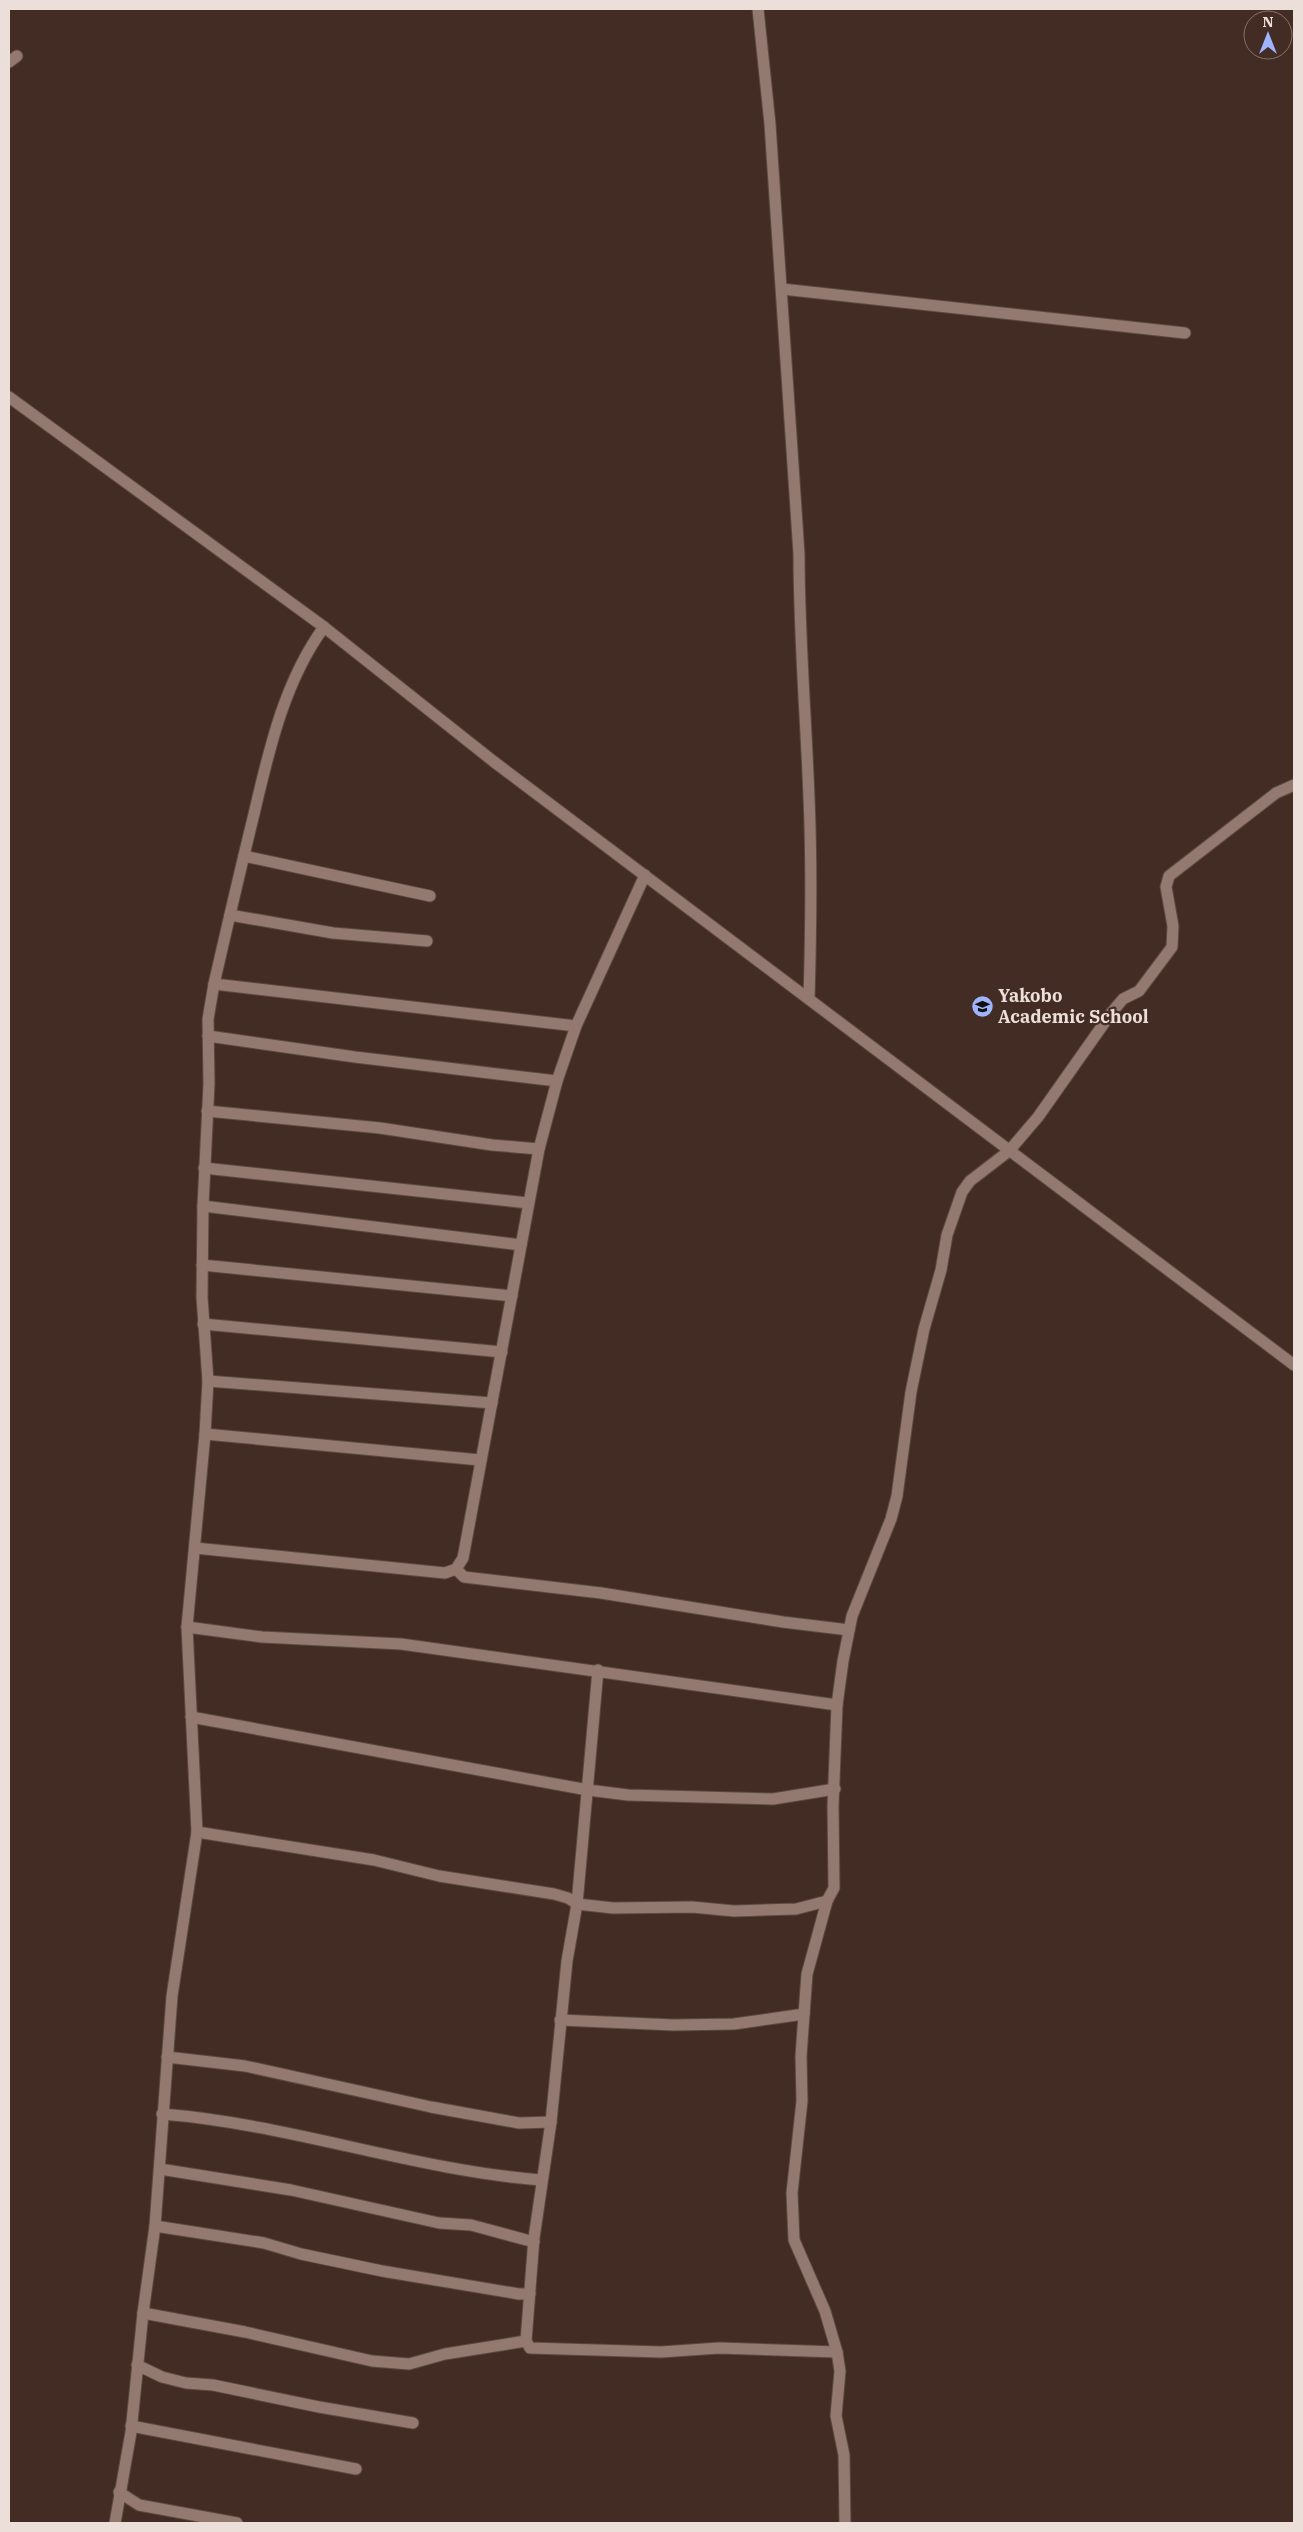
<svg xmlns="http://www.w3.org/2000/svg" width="1303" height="2532" font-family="'IBM Plex Serif',serif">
	<rect width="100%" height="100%" fill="#422c23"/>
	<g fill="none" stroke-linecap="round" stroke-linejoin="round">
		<defs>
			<g id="minor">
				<path d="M758,9L770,124L799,554C799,635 806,717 809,798C812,865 811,932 809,999"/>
				<polyline points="9,62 17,56"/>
				<polyline points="782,289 1185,333"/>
				<polyline points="9,397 324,627 493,761 1294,1365"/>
				<polyline points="244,856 430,896"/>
				<polyline points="230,915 333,933 427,941"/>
				<polyline points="214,984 576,1026"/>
				<polyline points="208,1036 355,1057 557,1081"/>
				<polyline points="207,1111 380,1128 492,1145 539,1149"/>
				<polyline points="204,1168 528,1203"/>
				<polyline points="203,1206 521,1245"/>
				<polyline points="202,1265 512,1296"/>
				<polyline points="203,1324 502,1352"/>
				<polyline points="208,1381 492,1403"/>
				<polyline points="205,1434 480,1460"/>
				<polyline points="195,1548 445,1573 456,1569 463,1558 539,1149 557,1081 576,1026 645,875"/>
				<polyline points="456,1569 464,1577 601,1593 783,1622 849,1630"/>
				<polyline points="187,1627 262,1637 401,1644 837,1705"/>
				<polyline points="598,1670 577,1904 567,1961 551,2122 534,2238 526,2341 530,2348 661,2352 719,2348 837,2352"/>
				<polyline points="191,1717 588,1790 628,1795 773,1799 835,1789"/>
				<polyline points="197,1832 374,1860 439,1876 554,1894 568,1898 577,1904 613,1908 692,1907 734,1911 796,1909 827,1901"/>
				<polyline points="560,2020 674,2025 734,2024 804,2014"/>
				<polyline points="167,2057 245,2066 431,2107 519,2123 551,2122"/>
				<path d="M162,2114C290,2124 413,2170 541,2180"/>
				<polyline points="160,2169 291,2190 439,2223 471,2225 534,2242"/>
				<polyline points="155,2226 264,2243 301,2254 382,2271 519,2294 530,2294"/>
				<polyline points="143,2313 245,2332 372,2361 409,2364 445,2354 526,2341"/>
				<polyline points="137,2365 162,2377 186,2383 213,2385 319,2407 413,2423"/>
				<polyline points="131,2426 356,2469"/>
				<polyline points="119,2492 139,2505 237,2523"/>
				<path d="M115,2523L131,2432L143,2313L155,2226L172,1996L197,1832L187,1627L205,1434L208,1381L202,1297L203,1206L209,1084L208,1019L214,984C227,927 240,871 254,814C269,750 284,682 324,627"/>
				<polyline points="845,2523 844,2455 836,2416 840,2371 837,2352 825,2311 794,2240 792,2193 802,2101 801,2056 807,1974 827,1901 834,1888 833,1806 837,1705 843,1661 852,1616 891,1519 897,1496 911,1392 924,1329 941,1270 947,1235 962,1192 970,1181 1009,1151 1038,1117 1112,1012 1123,999 1139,991 1172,947 1173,926 1166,887 1169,876 1276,793 1294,785"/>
			</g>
		</defs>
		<use href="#minor" stroke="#5b4941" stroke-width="13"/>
		<use href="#minor" stroke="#93796f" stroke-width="11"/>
	</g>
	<defs>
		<symbol id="school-disc" viewBox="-11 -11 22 22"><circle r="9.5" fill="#a0b3fd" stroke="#422c23"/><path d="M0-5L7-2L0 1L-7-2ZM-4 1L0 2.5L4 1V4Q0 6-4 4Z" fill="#111"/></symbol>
	</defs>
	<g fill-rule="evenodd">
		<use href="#school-disc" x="970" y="994" width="25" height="25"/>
	</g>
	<g text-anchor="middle" stroke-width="4.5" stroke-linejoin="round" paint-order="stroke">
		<g font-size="18" font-weight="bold" fill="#ecded8" stroke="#422c23" text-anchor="start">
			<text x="998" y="1002">Yakobo<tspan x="998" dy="21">Academic School</tspan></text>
		</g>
	</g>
	<rect width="1303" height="2532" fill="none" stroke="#ecded8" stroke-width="20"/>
	<g transform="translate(1268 35)"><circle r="24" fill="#422c23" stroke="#86736b"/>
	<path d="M0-4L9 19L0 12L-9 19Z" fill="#a0b3fd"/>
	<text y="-8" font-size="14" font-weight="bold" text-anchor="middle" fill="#ecded8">N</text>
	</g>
</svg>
